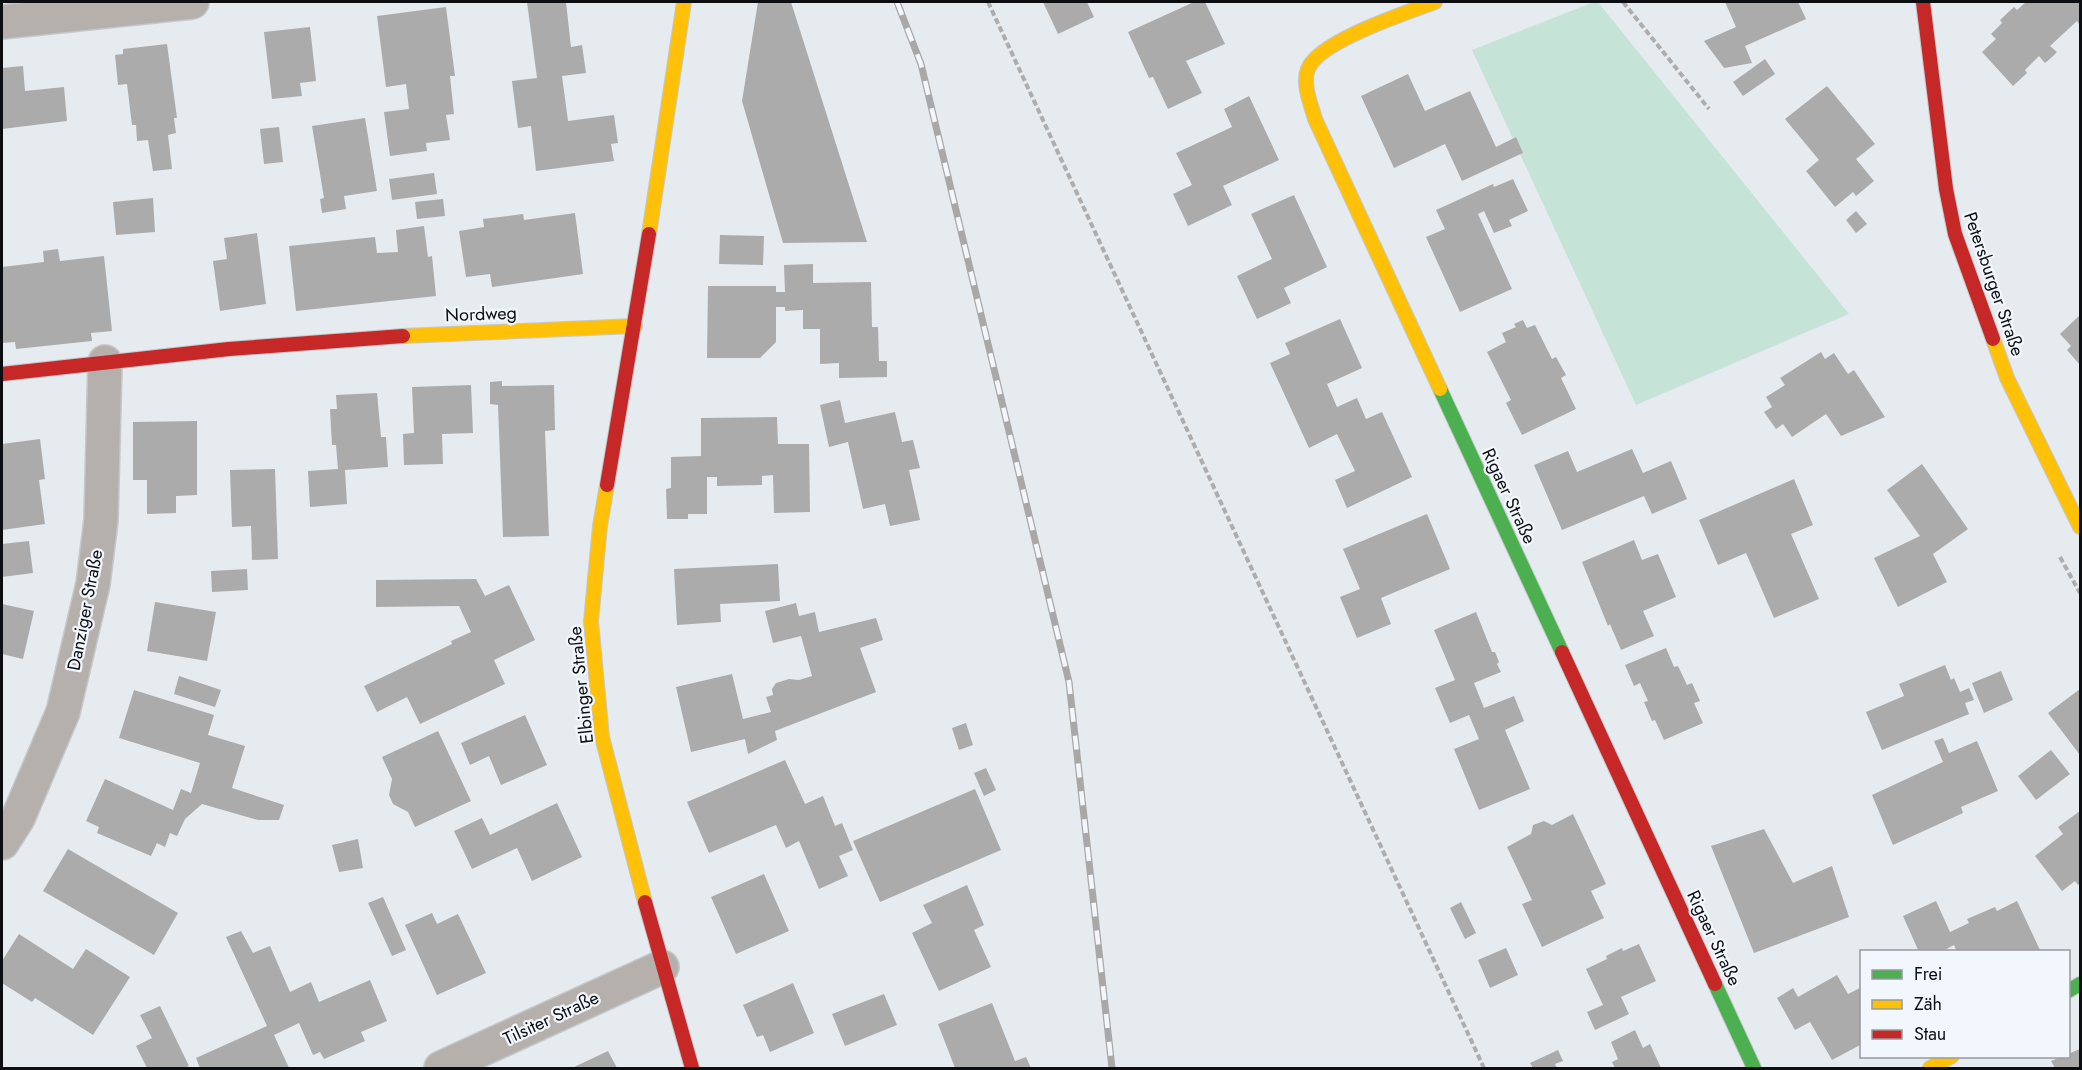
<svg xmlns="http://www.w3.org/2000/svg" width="2082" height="1070" font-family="Jost,sans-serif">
	<rect width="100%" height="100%" fill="#e6ebf0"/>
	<polygon fill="#c6e3d8" points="1594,2 1598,2 1849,314 1636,405 1472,50"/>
	<g fill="#ababac">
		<polygon points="527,2 566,2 571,47 582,45 586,73 562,76 568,121 614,115 618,143 611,144 614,161 536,171 531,126 518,128 512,81 537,78"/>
		<polygon points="758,2 791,2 867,242 783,243 742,101"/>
		<polygon points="1043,2 1087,2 1094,17 1058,34"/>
		<polygon points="1194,2 1205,2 1225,44 1186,61 1202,93 1168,109 1153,77 1149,78 1128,32"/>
		<polygon points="1725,2 1798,2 1806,19 1745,46 1752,63 1724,68 1704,41 1736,27"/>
		<polygon points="2026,2 2080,2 2080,26 2077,21 2050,46 2057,52 2051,58 2045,63 2039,56 2025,70 2027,73 2013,86 1982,52 1996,39 1991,34 2002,23 2000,20 2014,7 2017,10"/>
		<polygon points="446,7 455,76 450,76 454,114 446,115 450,140 426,143 427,151 390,156 384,112 409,109 406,84 386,87 377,16"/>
		<polygon points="310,27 316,81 300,83 302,96 272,99 264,32"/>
		<polygon points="167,44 177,118 174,118 176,133 168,135 172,169 153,171 148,140 137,141 136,125 132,125 127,84 118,85 115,55 123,54 123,49"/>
		<polygon points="1765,59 1775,74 1743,96 1733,82"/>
		<polygon points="23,66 25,91 64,87 67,121 2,129 2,68"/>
		<polygon points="1408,74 1425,111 1470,91 1496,147 1516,137 1523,153 1462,181 1445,144 1394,168 1361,96"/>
		<polygon points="1827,86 1875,144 1856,159 1874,181 1856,196 1853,192 1835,207 1806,171 1819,160 1785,119"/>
		<polygon points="1249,96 1279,160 1223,186 1232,205 1188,226 1173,194 1192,185 1176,153 1232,127 1224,109"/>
		<polygon points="365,118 377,191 344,196 346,209 322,213 320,199 324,198 312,126"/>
		<polygon points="279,127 283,162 264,164 260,129"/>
		<polygon points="434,173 437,194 392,200 389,179"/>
		<polygon points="1513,179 1528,211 1509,220 1512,226 1494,233 1484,211 1478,214 1512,289 1460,312 1426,237 1445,229 1436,210 1493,184 1494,187"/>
		<polygon points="1294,195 1327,267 1284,288 1291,303 1257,319 1237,276 1272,259 1251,214"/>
		<polygon points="153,198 155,232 116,235 113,202"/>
		<polygon points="443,199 445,216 417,219 415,202"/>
		<polygon points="1856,211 1867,224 1856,233 1846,220"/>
		<polygon points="575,213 583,274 492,287 490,274 466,277 459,231 484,227 483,219 523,214 524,220"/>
		<polygon points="424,226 428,257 432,256 436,296 296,311 289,246 375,237 377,253 398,252 396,230"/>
		<polygon points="257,233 266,304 220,311 213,261 227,259 224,238"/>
		<polygon points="720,235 764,236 763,265 719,264"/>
		<polygon points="58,249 60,261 104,256 112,331 91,333 92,341 16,349 15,342 2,343 2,267 44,262 43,251"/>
		<polygon points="813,264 813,283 871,282 872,327 878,327 879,361 887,361 887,377 839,378 839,363 820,364 820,329 803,329 803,310 785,311 785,307 776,307 776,342 760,358 707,358 708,286 776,286 776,292 785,292 784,265"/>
		<polygon points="2080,315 2080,365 2067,350 2071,346 2060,334"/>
		<polygon points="1340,319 1362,368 1327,384 1337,407 1357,398 1366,419 1382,412 1412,477 1347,508 1335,480 1355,471 1337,434 1309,448 1270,363 1290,354 1285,343"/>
		<polygon points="1523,320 1527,328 1535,325 1552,359 1556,357 1566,375 1561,378 1576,409 1522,435 1506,403 1511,400 1487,352 1506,342 1502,333 1516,327 1514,324"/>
		<polygon points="1821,352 1825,359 1834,353 1848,374 1854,370 1885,417 1841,436 1826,414 1792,437 1783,424 1776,429 1764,412 1772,407 1766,397 1785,385 1780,378"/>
		<polygon points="502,381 502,386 554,385 555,430 545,431 549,536 503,537 498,405 490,404 490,382"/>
		<polygon points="471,385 473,433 442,434 443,464 404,465 403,434 414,433 412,387"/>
		<polygon points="377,393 381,437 386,437 388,467 345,470 347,504 310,507 308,471 338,469 336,445 332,445 330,409 337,409 336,395"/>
		<polygon points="840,400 845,423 895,412 902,442 913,440 920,468 909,470 920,520 890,526 885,504 863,509 848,442 829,447 820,405"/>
		<polygon points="777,417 778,444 809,444 810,512 774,513 773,475 762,476 762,485 717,486 717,477 707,477 707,514 688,514 688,519 667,519 666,489 671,488 671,457 701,456 701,418"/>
		<polygon points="197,421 197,495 176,496 176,513 147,514 147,480 133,480 133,422"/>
		<polygon points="40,439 45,479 39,480 45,524 2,530 2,444"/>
		<polygon points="1632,449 1643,473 1671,461 1687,499 1652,514 1644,496 1562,530 1534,465 1568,451 1577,472"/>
		<polygon points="1922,464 1968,529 1933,554 1947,582 1898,607 1874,558 1920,536 1887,490"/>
		<polygon points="275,469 278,559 252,560 251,526 232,527 230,470"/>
		<polygon points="1794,479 1813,525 1791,534 1819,599 1774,618 1746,553 1718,565 1699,520"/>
		<polygon points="1427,514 1450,569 1381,598 1391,624 1357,638 1340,597 1360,589 1343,549"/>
		<polygon points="1634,540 1642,560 1658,554 1676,597 1643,611 1654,636 1621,650 1610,624 1608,626 1582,562"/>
		<polygon points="29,541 33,573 2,577 2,544"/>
		<polygon points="778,564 780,601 720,604 721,622 677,625 674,569"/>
		<polygon points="247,569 248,590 212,592 211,571"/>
		<polygon points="476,579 485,596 509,585 535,640 494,660 505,684 420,724 407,697 377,712 364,686 452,644 451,641 471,632 459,606 376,607 376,580"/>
		<polygon points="155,602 216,612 207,661 147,651"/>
		<polygon points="796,603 799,616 815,612 819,632 876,618 883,640 860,648 876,692 775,731 777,740 748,754 745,739 691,752 676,687 732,674 743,719 771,712 766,697 773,695 772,689 776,683 789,679 799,680 812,676 801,636 773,643 765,611"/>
		<polygon points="2,604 34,611 23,659 2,654"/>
		<polygon points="1476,612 1492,652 1495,652 1499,662 1497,664 1501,672 1474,683 1484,708 1514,696 1524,721 1505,730 1530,789 1479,810 1454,749 1479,739 1469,715 1450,723 1435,688 1455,680 1434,630"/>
		<polygon points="1666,648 1674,667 1678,666 1687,685 1692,683 1700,701 1694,703 1703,723 1664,740 1655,720 1652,721 1644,702 1648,701 1640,683 1634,686 1625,665"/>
		<polygon points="1945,665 1951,680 1954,678 1960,692 1969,688 1974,700 1965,703 1969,714 1882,750 1866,712 1904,696 1899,684"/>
		<polygon points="2001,671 2013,700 1984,713 1972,683"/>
		<polygon points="179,676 221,690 215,707 174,694"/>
		<polygon points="2080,689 2080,755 2048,713"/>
		<polygon points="134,690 214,715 208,735 245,746 232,788 284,805 279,820 258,820 202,804 185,819 177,836 170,833 165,847 157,843 151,856 97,833 99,827 86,821 105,779 173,810 181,789 191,793 200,763 119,738"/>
		<polygon points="525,715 547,765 501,785 489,756 470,765 461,743"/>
		<polygon points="966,723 973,745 959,750 952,728"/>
		<polygon points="438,731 471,801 415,827 408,812 393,804 389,795 392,779 382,757"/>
		<polygon points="1943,738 1949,753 1977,741 1998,791 1961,807 1963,813 1893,845 1872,795 1943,762 1934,741"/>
		<polygon points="2051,750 2070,774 2036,800 2018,776"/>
		<polygon points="785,760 805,804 823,796 835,826 842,823 853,850 839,856 848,876 819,889 799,841 786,848 776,825 709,853 687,802"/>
		<polygon points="986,768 996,790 984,796 974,773"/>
		<polygon points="975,789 1001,850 880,902 853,841"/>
		<polygon points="557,803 582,857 532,881 517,848 472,869 454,831 482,818 490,835"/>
		<polygon points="2080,811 2080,883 2078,885 2075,881 2062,891 2035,856 2063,834 2058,827"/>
		<polygon points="1573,814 1606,884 1591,891 1604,918 1542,947 1522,904 1532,900 1507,847 1531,834 1533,825 1544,821 1552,825"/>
		<polygon points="1764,829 1793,883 1832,866 1849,917 1754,953 1711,846"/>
		<polygon points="358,839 363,868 339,872 332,845"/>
		<polygon points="68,849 178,913 154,955 43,891"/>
		<polygon points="764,874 789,931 736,954 711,897"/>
		<polygon points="967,885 984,925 974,930 991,967 939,991 912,933 932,923 923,905"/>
		<polygon points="383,897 406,950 392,956 368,903"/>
		<polygon points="1936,901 1950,932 1969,923 1967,919 1995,907 1997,911 2017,901 2040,950 1957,952 1954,945 1941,952 1919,952 1903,916"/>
		<polygon points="1461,902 1476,933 1465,939 1450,908"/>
		<polygon points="432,913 437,924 458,914 486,973 437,995 405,925"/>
		<polygon points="241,931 253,953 270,946 290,992 311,982 319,1002 370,980 387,1021 361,1032 365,1041 324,1059 320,1052 313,1055 299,1023 274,1035 289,1068 200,1068 196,1058 267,1026 226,937"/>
		<polygon points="19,934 73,969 86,949 130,977 93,1035 35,998 32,1002 2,983 2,961"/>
		<polygon points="1639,944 1656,981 1621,997 1629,1014 1595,1030 1587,1012 1603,1005 1586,969 1607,959 1606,956 1622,948 1623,951"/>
		<polygon points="1506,948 1518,975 1490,988 1478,960"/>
		<polygon points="1837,975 1848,994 1862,987 1862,1044 1832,1060 1810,1022 1795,1030 1777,998 1793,988 1798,997"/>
		<polygon points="793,983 814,1033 770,1052 763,1035 757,1037 743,1005"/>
		<polygon points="884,994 897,1025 845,1046 832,1014"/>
		<polygon points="992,1003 1015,1061 1026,1057 1031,1068 955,1068 938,1024"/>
		<polygon points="160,1006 189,1066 184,1068 147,1068 136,1046 152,1038 140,1015"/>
		<polygon points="1635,1030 1643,1048 1650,1044 1661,1068 1615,1068 1612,1062 1618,1059 1611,1042"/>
		<polygon points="2080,1049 2080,1068 2055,1068 2051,1061 2063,1056 2068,1056 2068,1054"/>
		<polygon points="1558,1050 1563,1061 1555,1064 1557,1068 1533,1068 1530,1063"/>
		<polygon points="608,1051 617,1068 572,1068"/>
	</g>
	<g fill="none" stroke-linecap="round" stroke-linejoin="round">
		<defs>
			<g id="street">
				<polyline points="2,22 192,2"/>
				<polyline points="2,843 18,818 63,712 93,584 101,520 105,362"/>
				<polyline points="441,1068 662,967"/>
			</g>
			<g id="fast">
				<polyline points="1440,389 1562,652"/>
				<polyline points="1715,984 1754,1068"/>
				<polyline points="2068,991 2080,984"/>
			</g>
			<g id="slow">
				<path d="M1435,2C1406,13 1319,41 1308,69C1302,84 1311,104 1315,119L1440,389"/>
				<polyline points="649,234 684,2"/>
				<polyline points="403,336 635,326"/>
				<polyline points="1993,339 2007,378 2080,527"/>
				<polyline points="607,485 600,526 591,621 602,737 645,902"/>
				<polyline points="1930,1068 1952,1056"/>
			</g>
			<g id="jam">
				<polyline points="1923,2 1946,189 1955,234 1993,339"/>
				<polyline points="2,374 229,349 403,336"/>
				<polyline points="607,485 649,234"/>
				<polyline points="1562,652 1715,984"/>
				<polyline points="645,902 692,1068"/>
			</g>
		</defs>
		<use href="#street" stroke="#c4c8cb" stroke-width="36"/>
		<use href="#fast" stroke="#c4c8cb" stroke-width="16"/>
		<use href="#slow" stroke="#c4c8cb" stroke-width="16"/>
		<use href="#jam" stroke="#c4c8cb" stroke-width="16"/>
		<g stroke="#aeadad" stroke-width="4" stroke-dasharray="6 3" stroke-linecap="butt">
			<polyline points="988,2 1484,1068"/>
			<polyline points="1623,2 1709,109"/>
			<polyline points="2060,557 2080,593"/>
		</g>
		<use href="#street" stroke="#b6b0ad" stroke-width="33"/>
		<use href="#fast" stroke="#4caf50" stroke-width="14"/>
		<use href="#slow" stroke="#ffc107" stroke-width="14"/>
		<use href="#jam" stroke="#c62828" stroke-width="14"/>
		<defs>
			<polyline id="rail" points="897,2 921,64 1069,682 1112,1068"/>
		</defs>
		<use href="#rail" stroke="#a9a8a7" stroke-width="7"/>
		<use href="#rail" stroke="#f2f7fd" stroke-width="4.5" stroke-dasharray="14" stroke-linecap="butt"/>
	</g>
	<g text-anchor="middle" stroke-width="4.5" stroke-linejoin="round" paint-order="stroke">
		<g font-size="18" fill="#0c0e11" stroke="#f2f7fd">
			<text transform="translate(1994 284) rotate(71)" y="6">Petersburger Straße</text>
			<text transform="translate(481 314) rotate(-2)" y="6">Nordweg</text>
			<text transform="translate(1509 496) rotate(65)" y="6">Rigaer Straße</text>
			<text transform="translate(85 610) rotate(-79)" y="6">Danziger Straße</text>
			<text transform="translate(581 685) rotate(-96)" y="6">Elbinger Straße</text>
			<text transform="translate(1714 938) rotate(65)" y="6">Rigaer Straße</text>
			<text transform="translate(551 1018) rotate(-25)" y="6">Tilsiter Straße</text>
		</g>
	</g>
	<rect width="2082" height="1070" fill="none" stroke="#0c0e11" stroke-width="6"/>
	<rect x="1860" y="950" width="210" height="108" fill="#f2f7fd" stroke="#969a9f" stroke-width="1.5"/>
	<rect x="1872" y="970" width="30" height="9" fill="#4caf50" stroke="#969a9f" stroke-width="1.5"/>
	<text x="1914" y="980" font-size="18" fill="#0c0e11">Frei</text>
	<rect x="1872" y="1000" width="30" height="9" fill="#ffc107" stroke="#969a9f" stroke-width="1.5"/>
	<text x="1914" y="1010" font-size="18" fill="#0c0e11">Zäh</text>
	<rect x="1872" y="1030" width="30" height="9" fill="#c62828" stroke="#969a9f" stroke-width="1.5"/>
	<text x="1914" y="1040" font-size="18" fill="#0c0e11">Stau</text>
</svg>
